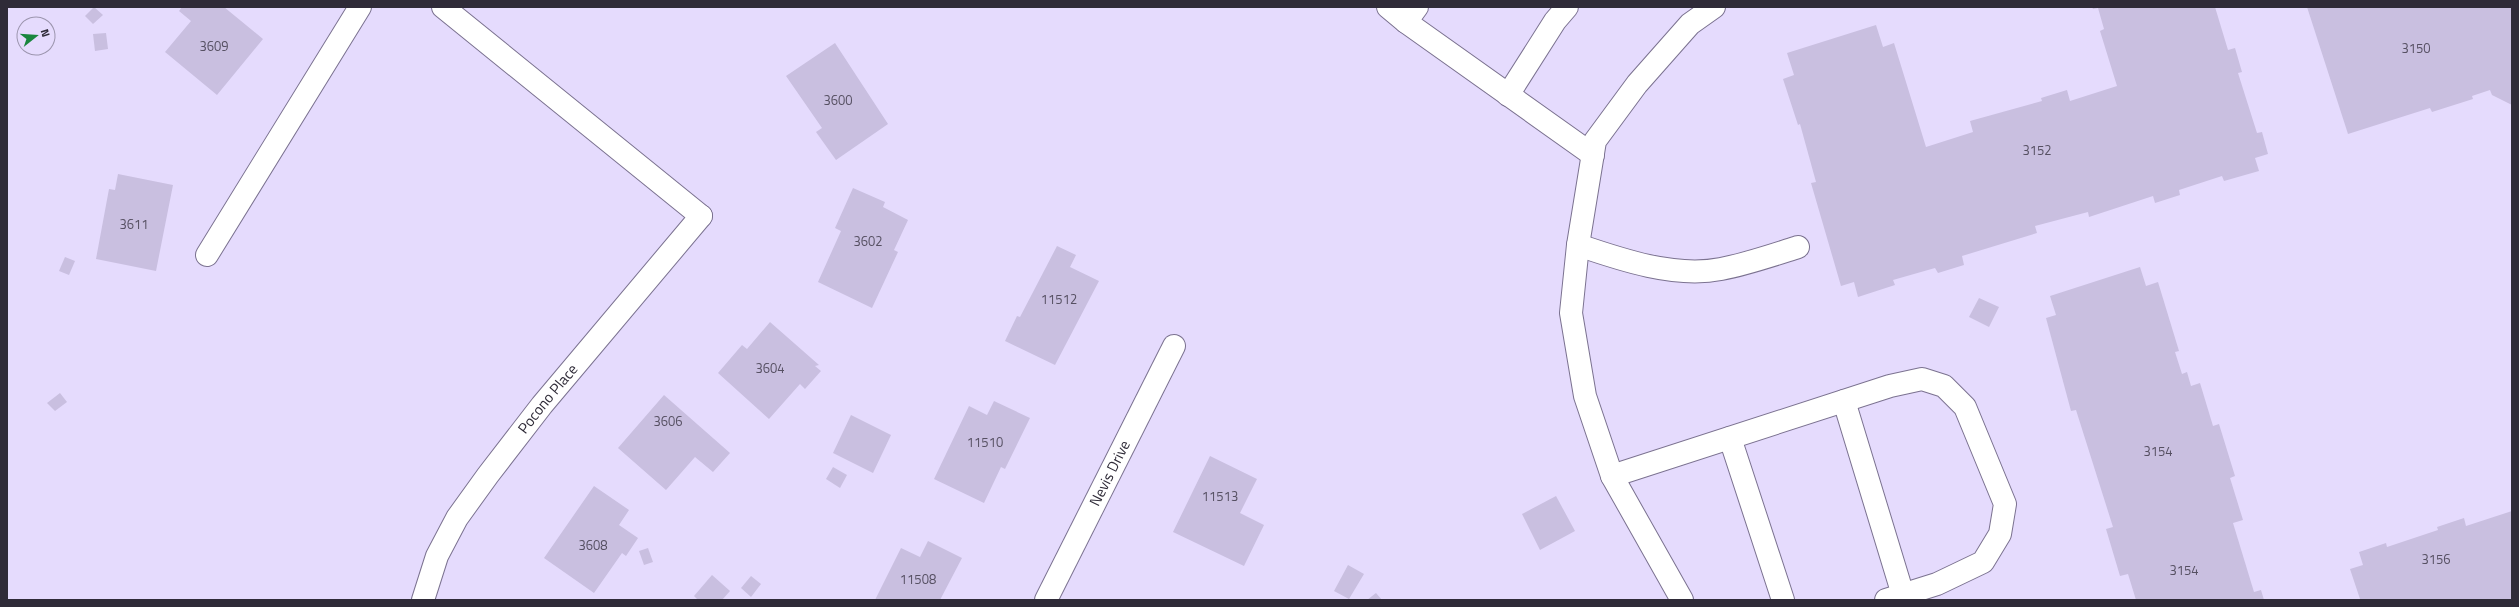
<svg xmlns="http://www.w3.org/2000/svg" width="2519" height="607" font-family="'Titillium Web',sans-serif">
	<rect width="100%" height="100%" fill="#e5dbfd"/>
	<g fill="#c9bfe0">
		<polygon points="94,7 103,15 93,24 85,16"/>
		<polygon points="182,7 224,7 263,39 217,95 165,52 191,21 179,11"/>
		<polygon points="2092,7 2215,7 2228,50 2235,48 2242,72 2238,73 2257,133 2262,132 2268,154 2255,158 2259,171 2224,181 2222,176 2179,190 2180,195 2155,203 2153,196 2089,217 2088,212 2035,226 2037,233 1962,256 1964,265 1938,273 1935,268 1893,280 1895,285 1858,297 1854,282 1841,286 1811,183 1816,182 1800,124 1798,125 1783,79 1794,75 1787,53 1876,25 1883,47 1894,43 1926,147 1973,132 1970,121 2042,101 2041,98 2067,90 2070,101 2117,86 2100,31 2104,29 2098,8 2093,9"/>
		<polygon points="2307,7 2512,7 2512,105 2492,95 2490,90 2472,96 2473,99 2432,112 2430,108 2348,134"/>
		<polygon points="106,33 108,49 95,51 93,34"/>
		<polygon points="835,43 888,124 836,160 816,132 822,128 786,76"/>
		<polygon points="118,174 173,185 156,271 96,259 109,189 115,190"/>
		<polygon points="853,188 885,202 883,207 908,220 894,250 898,252 872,308 818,282 841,231 835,228"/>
		<polygon points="1057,246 1076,255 1070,267 1099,281 1055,365 1005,341 1017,316 1020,317"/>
		<polygon points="65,257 75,261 69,275 59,271"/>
		<polygon points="2140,267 2146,286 2158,282 2179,351 2175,352 2182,374 2187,372 2191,386 2200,383 2213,426 2219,424 2235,476 2230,478 2243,520 2233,523 2254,592 2261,590 2264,600 2136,600 2128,574 2120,576 2106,529 2113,527 2076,410 2071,411 2046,318 2056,315 2050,296"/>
		<polygon points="1979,298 1999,307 1989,327 1969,317"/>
		<polygon points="770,322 819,365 815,366 821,371 805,389 800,384 769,419 718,373 742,345 747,349"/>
		<polygon points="60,393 67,402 55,411 47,403"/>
		<polygon points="664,395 730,453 713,472 695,457 666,490 618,448"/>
		<polygon points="994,401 1030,418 1005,469 1001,467 984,503 934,479 969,406 987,415"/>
		<polygon points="851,415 891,435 873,473 833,453"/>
		<polygon points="1210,456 1257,479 1240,513 1264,525 1244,566 1173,532"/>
		<polygon points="833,467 847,475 840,488 826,479"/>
		<polygon points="594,486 629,510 619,525 638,538 626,556 622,553 594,593 544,558"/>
		<polygon points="1556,496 1575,531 1540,550 1522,514"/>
		<polygon points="2512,511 2512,600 2360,599 2350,569 2363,565 2359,552 2386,543 2387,547 2438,530 2437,527 2464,518 2466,526"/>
		<polygon points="928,541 962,558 940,600 875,600 901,548 920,557"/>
		<polygon points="648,548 653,562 644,565 639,551"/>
		<polygon points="1348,565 1364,574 1349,599 1334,591"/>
		<polygon points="712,575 730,591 722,600 698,600 694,596"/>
		<polygon points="751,576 761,584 751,597 741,588"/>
		<polygon points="1376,593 1382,600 1367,600"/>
	</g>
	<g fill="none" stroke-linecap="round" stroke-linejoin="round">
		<defs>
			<g id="lane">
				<polyline points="443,7 701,216"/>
				<polyline points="1388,7 1406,22"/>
				<polyline points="1417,7 1406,22 1593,155"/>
				<polyline points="1508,95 1555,21 1567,7"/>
				<polyline points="207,255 360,7"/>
				<polyline points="1844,401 1903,595"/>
				<polyline points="1730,438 1783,600"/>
			</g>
			<g id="street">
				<path d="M1578,245C1622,260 1675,278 1721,269C1747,264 1773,255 1798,247"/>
				<polyline points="1612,476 1890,386 1922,379 1944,386 1965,407 2005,504 2000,534 1983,562 1937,584 1886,600"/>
				<path id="s1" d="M423,600L437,556L457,518L488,475L542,405L701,216"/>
				<path id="s2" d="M1046,600L1174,346"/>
				<polyline points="1682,600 1612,476 1585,396 1571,313 1578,245 1595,141 1637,84 1690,24 1714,7"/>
			</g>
		</defs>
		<use href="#lane" stroke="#7b7290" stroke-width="24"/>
		<use href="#street" stroke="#7b7290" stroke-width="24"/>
		<use href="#lane" stroke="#fff" stroke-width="22"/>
		<use href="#street" stroke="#fff" stroke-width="22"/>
	</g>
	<g text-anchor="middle" stroke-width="3" stroke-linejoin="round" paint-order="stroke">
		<g font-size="13" fill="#565062">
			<text x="214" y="51">3609</text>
			<text x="2416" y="53">3150</text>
			<text x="838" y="105">3600</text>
			<text x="2037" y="155">3152</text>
			<text x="134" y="229">3611</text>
			<text x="868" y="246">3602</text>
			<text x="1059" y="304">11512</text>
			<text x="770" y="373">3604</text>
			<text x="668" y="426">3606</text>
			<text x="985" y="447">11510</text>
			<text x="2158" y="456">3154</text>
			<text x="1220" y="501">11513</text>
			<text x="593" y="550">3608</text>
			<text x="2436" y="564">3156</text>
			<text x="2184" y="575">3154</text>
			<text x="918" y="584">11508</text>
		</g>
		<g font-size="15" fill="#2f2b38" stroke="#e5dbfd">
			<text dy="5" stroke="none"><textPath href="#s1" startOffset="239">Pocono Place</textPath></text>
			<text dy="5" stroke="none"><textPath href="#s2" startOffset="142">Nevis Drive</textPath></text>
		</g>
	</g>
	<rect width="2519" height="607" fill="none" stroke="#2f2b38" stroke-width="16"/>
	<g transform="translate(36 36) rotate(73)"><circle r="19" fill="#e5dbfd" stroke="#9c95ae"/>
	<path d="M0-3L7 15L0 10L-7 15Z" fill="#19863e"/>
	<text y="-6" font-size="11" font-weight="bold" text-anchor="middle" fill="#2f2b38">N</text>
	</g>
</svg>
